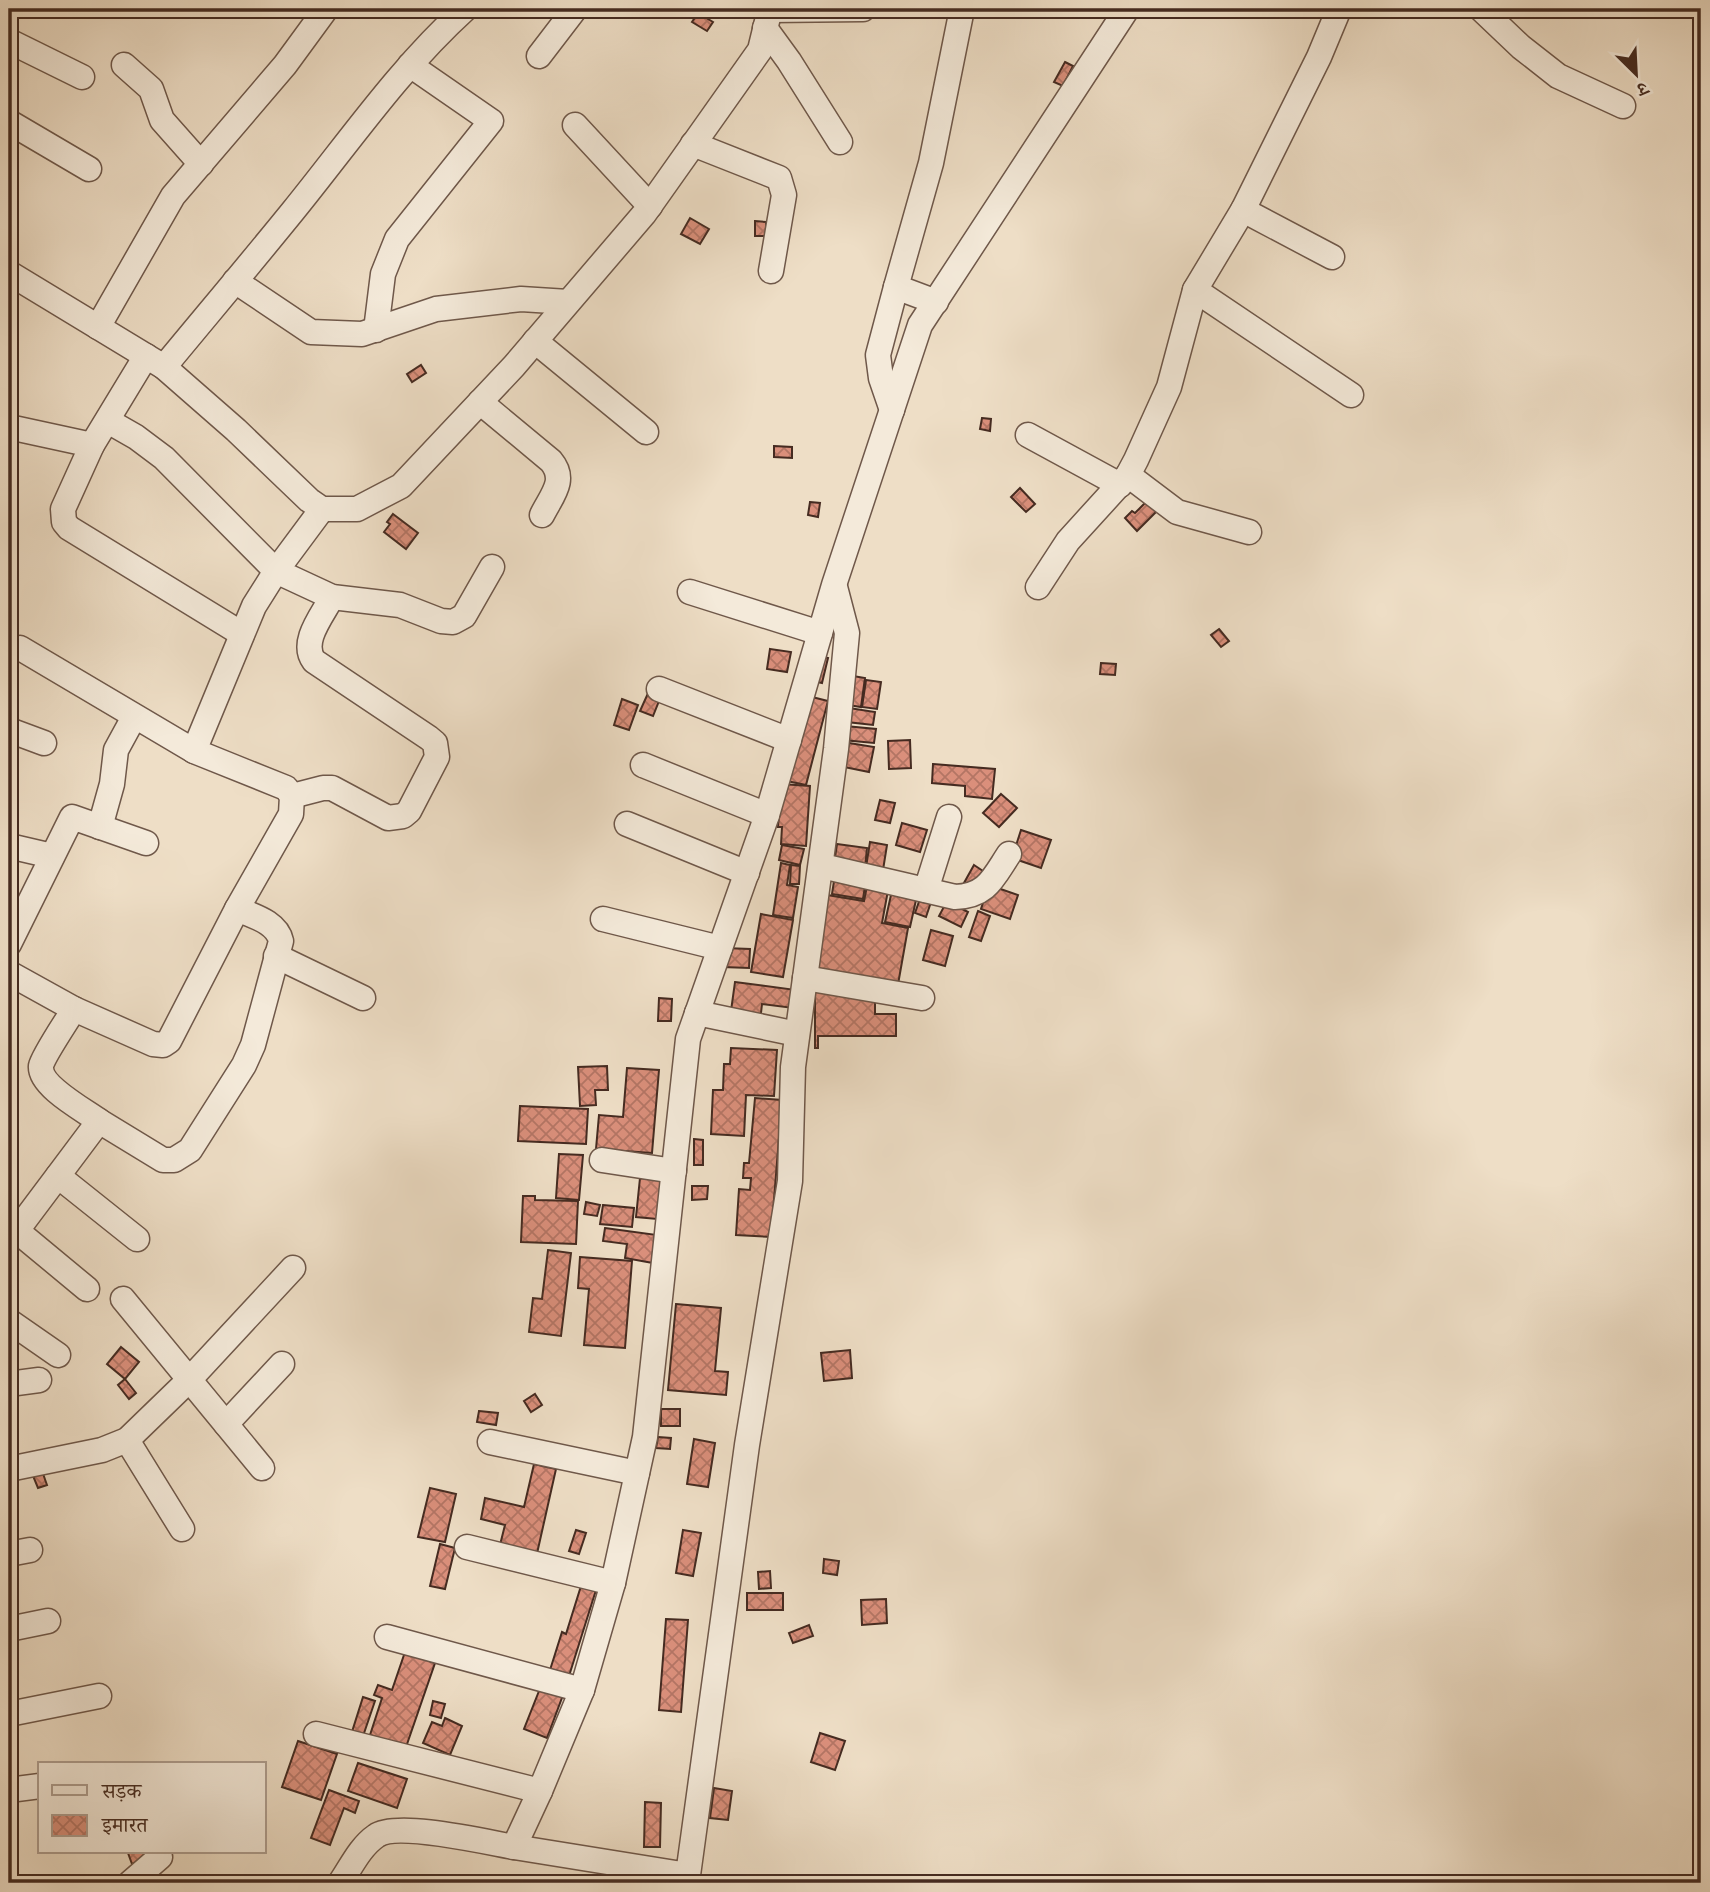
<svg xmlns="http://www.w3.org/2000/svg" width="1710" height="1892" font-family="'IM FELL English','Noto Serif Devanagari',serif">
	<defs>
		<pattern id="building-cross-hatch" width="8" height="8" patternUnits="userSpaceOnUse" patternTransform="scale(1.75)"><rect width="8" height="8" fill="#da8f7b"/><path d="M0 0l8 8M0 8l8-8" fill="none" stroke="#b37564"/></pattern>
	</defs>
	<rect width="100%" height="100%" fill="#eedec6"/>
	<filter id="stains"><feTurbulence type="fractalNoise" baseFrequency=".00286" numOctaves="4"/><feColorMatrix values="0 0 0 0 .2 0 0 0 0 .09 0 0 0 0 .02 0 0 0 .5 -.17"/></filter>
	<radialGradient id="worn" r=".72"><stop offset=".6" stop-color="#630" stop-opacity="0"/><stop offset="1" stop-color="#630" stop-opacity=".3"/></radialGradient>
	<g fill="url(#building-cross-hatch)" stroke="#452b21" stroke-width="2">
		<polygon points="698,13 713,22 707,31 692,22"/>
		<polygon points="1065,62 1073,66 1063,86 1054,82"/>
		<polygon points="690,218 709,229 700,244 681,234"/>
		<polygon points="755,221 766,222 766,236 755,236"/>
		<polygon points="421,365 426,373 412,382 407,374"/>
		<polygon points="982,418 991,419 990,431 980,429"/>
		<polygon points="774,446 792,447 792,458 774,457"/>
		<polygon points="1020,488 1035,504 1026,512 1011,497"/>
		<polygon points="1149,499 1159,509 1137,531 1125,518 1132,511 1135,513"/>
		<polygon points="810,502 820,503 818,517 808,515"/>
		<polygon points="393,514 418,533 406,549 384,532 390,524 387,522"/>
		<polygon points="1219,629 1229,641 1221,647 1211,635"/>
		<polygon points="770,649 791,652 787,672 767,669"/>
		<polygon points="814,655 828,658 822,683 809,680"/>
		<polygon points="1101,663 1116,664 1115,675 1100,674"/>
		<polygon points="853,676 865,678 861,707 848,705"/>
		<polygon points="866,680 881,682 877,709 862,707"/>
		<polygon points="649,691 661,696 653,716 640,711"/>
		<polygon points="804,695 828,701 806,785 782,780"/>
		<polygon points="622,699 638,705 629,730 614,725"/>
		<polygon points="849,708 875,712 873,725 847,722"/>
		<polygon points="845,726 876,729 874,743 843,740"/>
		<polygon points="910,740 911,768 889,769 888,741"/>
		<polygon points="849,743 874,747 869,772 844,767"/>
		<polygon points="933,764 995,769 992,799 965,796 965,786 932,783"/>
		<polygon points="781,784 810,786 806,846 781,844 782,827 778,827"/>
		<polygon points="1001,794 1017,808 999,827 983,813"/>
		<polygon points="880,800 895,803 890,823 875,820"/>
		<polygon points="902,823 927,830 920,852 896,845"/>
		<polygon points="1021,830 1051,840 1041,868 1012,858"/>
		<polygon points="870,842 887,845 883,870 866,867"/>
		<polygon points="837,844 867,848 865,868 834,864"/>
		<polygon points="782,845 804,849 800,865 779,860"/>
		<polygon points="781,863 790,865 787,885 798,887 793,918 773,915"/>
		<polygon points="791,865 800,866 799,884 790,884"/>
		<polygon points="974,865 986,873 976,890 964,883"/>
		<polygon points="835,875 866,880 863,899 832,894"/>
		<polygon points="868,881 889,885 882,923 908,928 897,990 813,977 827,895 864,901"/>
		<polygon points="989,885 1018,895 1010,919 981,909"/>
		<polygon points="893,886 918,891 910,927 885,922"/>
		<polygon points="921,896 932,899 926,917 915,913"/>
		<polygon points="947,901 968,912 961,927 939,916"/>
		<polygon points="978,911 990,916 981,941 969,937"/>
		<polygon points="761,914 793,920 783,977 751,972"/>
		<polygon points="931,930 953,936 945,966 923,960"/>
		<polygon points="724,948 750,949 749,968 723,967"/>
		<polygon points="735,982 796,990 793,1008 762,1004 760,1022 730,1018"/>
		<polygon points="815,988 875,998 875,1014 896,1014 896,1036 818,1036 818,1048 815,1048"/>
		<polygon points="659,998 672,999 671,1021 658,1021"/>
		<polygon points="731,1048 777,1050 774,1096 746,1095 744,1136 711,1134 713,1090 723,1090 724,1064 730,1064"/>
		<polygon points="607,1066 608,1090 595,1090 596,1105 580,1106 578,1067"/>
		<polygon points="627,1068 659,1070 652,1153 596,1149 599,1115 623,1117"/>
		<polygon points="755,1098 782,1100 771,1237 736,1235 739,1189 750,1190 751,1178 743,1178 744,1163 749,1163"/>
		<polygon points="520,1106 588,1109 586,1144 518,1141"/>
		<polygon points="694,1139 703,1140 703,1165 694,1165"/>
		<polygon points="559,1154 583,1155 579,1200 556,1198"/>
		<polygon points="640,1178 661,1180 657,1219 636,1217"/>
		<polygon points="692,1186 708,1186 707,1199 692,1200"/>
		<polygon points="523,1196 535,1196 535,1200 578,1201 576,1244 521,1242"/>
		<polygon points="586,1202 600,1205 597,1216 584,1214"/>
		<polygon points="603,1205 634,1208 632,1227 600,1224"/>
		<polygon points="605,1228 657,1235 653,1263 625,1258 627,1244 603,1241"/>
		<polygon points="548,1250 571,1253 561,1336 529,1332 533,1298 542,1299"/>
		<polygon points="580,1257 632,1261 625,1348 584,1345 589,1289 578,1288"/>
		<polygon points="676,1304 721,1308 715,1371 728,1372 726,1395 668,1390"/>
		<polygon points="121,1347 139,1362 125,1379 107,1364"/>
		<polygon points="850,1350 852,1378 824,1381 821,1353"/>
		<polygon points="125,1379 136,1393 129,1399 118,1385"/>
		<polygon points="535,1394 542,1405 531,1412 524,1401"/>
		<rect x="661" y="1409" width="19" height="17"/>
		<polygon points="479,1411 498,1413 496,1425 477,1422"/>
		<polygon points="658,1437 671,1438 670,1449 656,1448"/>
		<polygon points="694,1439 715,1443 708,1487 687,1484"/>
		<polygon points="534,1464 556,1469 536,1558 499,1549 505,1525 481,1519 485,1498 524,1507"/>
		<polygon points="41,1468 47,1485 38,1488 31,1471"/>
		<polygon points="430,1488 456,1494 445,1542 418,1537"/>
		<polygon points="576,1530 586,1533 579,1554 569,1551"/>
		<polygon points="683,1530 701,1533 693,1576 676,1573"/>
		<polygon points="440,1544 455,1548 445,1589 430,1586"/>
		<polygon points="824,1559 839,1561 837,1575 823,1573"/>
		<polygon points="770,1571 771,1588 759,1589 758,1572"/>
		<polygon points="581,1586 596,1590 569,1676 550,1670 562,1632 566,1634"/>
		<rect x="747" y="1593" width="36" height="17"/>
		<polygon points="886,1599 887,1623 862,1625 861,1600"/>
		<polygon points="666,1619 688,1620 681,1712 659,1710"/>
		<polygon points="809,1625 813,1636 793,1643 789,1633"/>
		<polygon points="405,1652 435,1663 406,1747 370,1735 382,1698 374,1695 378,1685 392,1690"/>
		<polygon points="541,1686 563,1695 547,1738 524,1729"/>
		<polygon points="363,1697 375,1701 362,1739 351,1735"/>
		<polygon points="433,1701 445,1704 441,1718 430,1715"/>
		<polygon points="445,1718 462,1726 450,1755 423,1743 432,1722 442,1726"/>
		<polygon points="820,1733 845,1741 835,1770 811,1762"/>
		<polygon points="298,1741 337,1754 321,1800 282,1787"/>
		<polygon points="358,1763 407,1779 397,1808 348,1791"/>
		<polygon points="714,1788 732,1791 728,1820 710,1818"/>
		<polygon points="329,1790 359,1801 355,1813 344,1808 330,1845 311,1838"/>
		<polygon points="645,1802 661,1803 660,1847 644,1847"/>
		<polygon points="132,1852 145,1852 148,1858 132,1864 128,1853"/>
	</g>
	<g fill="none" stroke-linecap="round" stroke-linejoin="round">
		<defs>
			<g id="minor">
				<polyline points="1481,9 1521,47 1558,76 1623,106"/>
				<polyline points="770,10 863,9"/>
				<polyline points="765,28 789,61 840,142"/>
				<polyline points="9,41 82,77"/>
				<polyline points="539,56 575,9"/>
				<polyline points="124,65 151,89 162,120 201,164"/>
				<polyline points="9,122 89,169"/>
				<polyline points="575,125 650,206"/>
				<polyline points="693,144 779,178 784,195 771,271"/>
				<polyline points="1243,210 1332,257"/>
				<polyline points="9,273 164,367 236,430 309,500 322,509 357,509 401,486 514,366 644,214 760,50 770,9"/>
				<polyline points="235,281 311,332 362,334 436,309 521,299 568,302"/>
				<polyline points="1195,290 1351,395"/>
				<polyline points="936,302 896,287 931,163 962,9"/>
				<polyline points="98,327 173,196 285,65 326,9"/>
				<polyline points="376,330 383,274 397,239 491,121 410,65"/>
				<polyline points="535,341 646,432"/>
				<polyline points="146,356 92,445 63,509 64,522 69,528 242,634"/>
				<path d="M164,367C207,315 250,264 293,211C349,142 399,69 465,9"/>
				<path d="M480,402L551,461C567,480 552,495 542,515"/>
				<polyline points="892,410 881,378 878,355 896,287"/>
				<polyline points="9,427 92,445"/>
				<polyline points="1028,435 1120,485"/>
				<polyline points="1128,475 1177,512 1249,532"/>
				<polyline points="322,509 276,571 332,597 400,605 441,621 453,622 464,616 492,567"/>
				<polyline points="1038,587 1068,541 1128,475 1136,460 1169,387 1195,290 1243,210 1319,57 1339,9"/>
				<polyline points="690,592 820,633"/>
				<polyline points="20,648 194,751"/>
				<polyline points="659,689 789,740"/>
				<polyline points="9,730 44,743"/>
				<polyline points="643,765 767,815"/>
				<path d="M292,796L323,788H332L388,818L403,816L409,811L437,757L435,743L429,738L314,661C300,642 322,616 332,597"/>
				<polyline points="627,824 747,873"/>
				<polyline points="100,827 112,784 116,750 134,717"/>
				<polyline points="9,846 52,856"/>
				<path d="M822,866L955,897C987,896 993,878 1009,854"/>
				<polyline points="926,890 949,817"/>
				<polyline points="603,919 720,948"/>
				<polyline points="9,944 72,817 146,843"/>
				<polyline points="276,956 363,998"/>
				<polyline points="9,973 74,1009 153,1044 163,1045 169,1041 237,909 291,814 292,796 286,788 194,751 254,606 276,571 164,458 136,437 108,421"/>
				<polyline points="805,978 922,998"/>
				<path d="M74,1009C67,1021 43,1056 41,1066C39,1086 84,1110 99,1121"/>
				<polyline points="697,1013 797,1034"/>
				<polyline points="602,1160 674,1171"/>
				<polyline points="58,1176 137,1239"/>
				<polyline points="17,1231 87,1289"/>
				<path d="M9,1241L99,1121L163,1160H174L190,1150L244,1065L253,1045L281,941C277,922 253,916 237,909"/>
				<polyline points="123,1299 262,1468"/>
				<polyline points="9,1321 58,1355"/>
				<polyline points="9,1384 39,1380"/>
				<polyline points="226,1424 282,1364"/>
				<polyline points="127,1440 182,1529"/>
				<polyline points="490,1442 637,1473"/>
				<polyline points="9,1469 102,1450 127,1440 189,1380 293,1268"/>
				<polyline points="467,1547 613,1583"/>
				<polyline points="9,1554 30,1550"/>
				<polyline points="9,1629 48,1621"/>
				<polyline points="387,1637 582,1690"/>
				<polyline points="9,1714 99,1696"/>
				<polyline points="316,1734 540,1791"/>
				<polyline points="9,1790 40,1786"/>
				<polyline points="514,1847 688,1875 747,1445 790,1181 793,1067 836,749 847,633 835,587"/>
				<polyline points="130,1883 160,1857"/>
				<path d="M340,1883C351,1867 360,1847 376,1836C396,1821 486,1842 514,1847L540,1791L582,1690L613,1583L645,1437L688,1039L767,815L834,585L920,325L1127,9"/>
			</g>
		</defs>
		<use href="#minor" stroke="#6f584a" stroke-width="27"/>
		<use href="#minor" stroke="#f4eada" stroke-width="24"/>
	</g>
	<rect width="1710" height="1892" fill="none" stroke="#eedec6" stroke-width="35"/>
	<rect x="10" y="10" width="1689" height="1871" fill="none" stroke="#452b21" stroke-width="3.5"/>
	<rect x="18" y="18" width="1675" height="1857" fill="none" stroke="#452b21" stroke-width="2"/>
	<rect x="38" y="1762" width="228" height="91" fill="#f4eada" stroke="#ae9e90" stroke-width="2"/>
	<rect x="52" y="1785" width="35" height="10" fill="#f4eada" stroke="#ae9e90" stroke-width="2"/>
	<text x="102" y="1798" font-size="21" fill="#452b21">सड़क</text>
	<rect x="52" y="1815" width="35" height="21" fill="url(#building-cross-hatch)" stroke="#ae9e90" stroke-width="2"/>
	<text x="102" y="1832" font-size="21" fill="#452b21">इमारत</text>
	<g transform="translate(1636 74) rotate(156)" stroke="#f4eada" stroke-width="5" paint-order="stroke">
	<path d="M0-5L12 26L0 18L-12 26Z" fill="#452b21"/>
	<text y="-10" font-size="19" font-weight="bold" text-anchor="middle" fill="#452b21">उ</text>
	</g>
	<rect width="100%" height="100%" filter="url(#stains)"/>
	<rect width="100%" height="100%" fill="url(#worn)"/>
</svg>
